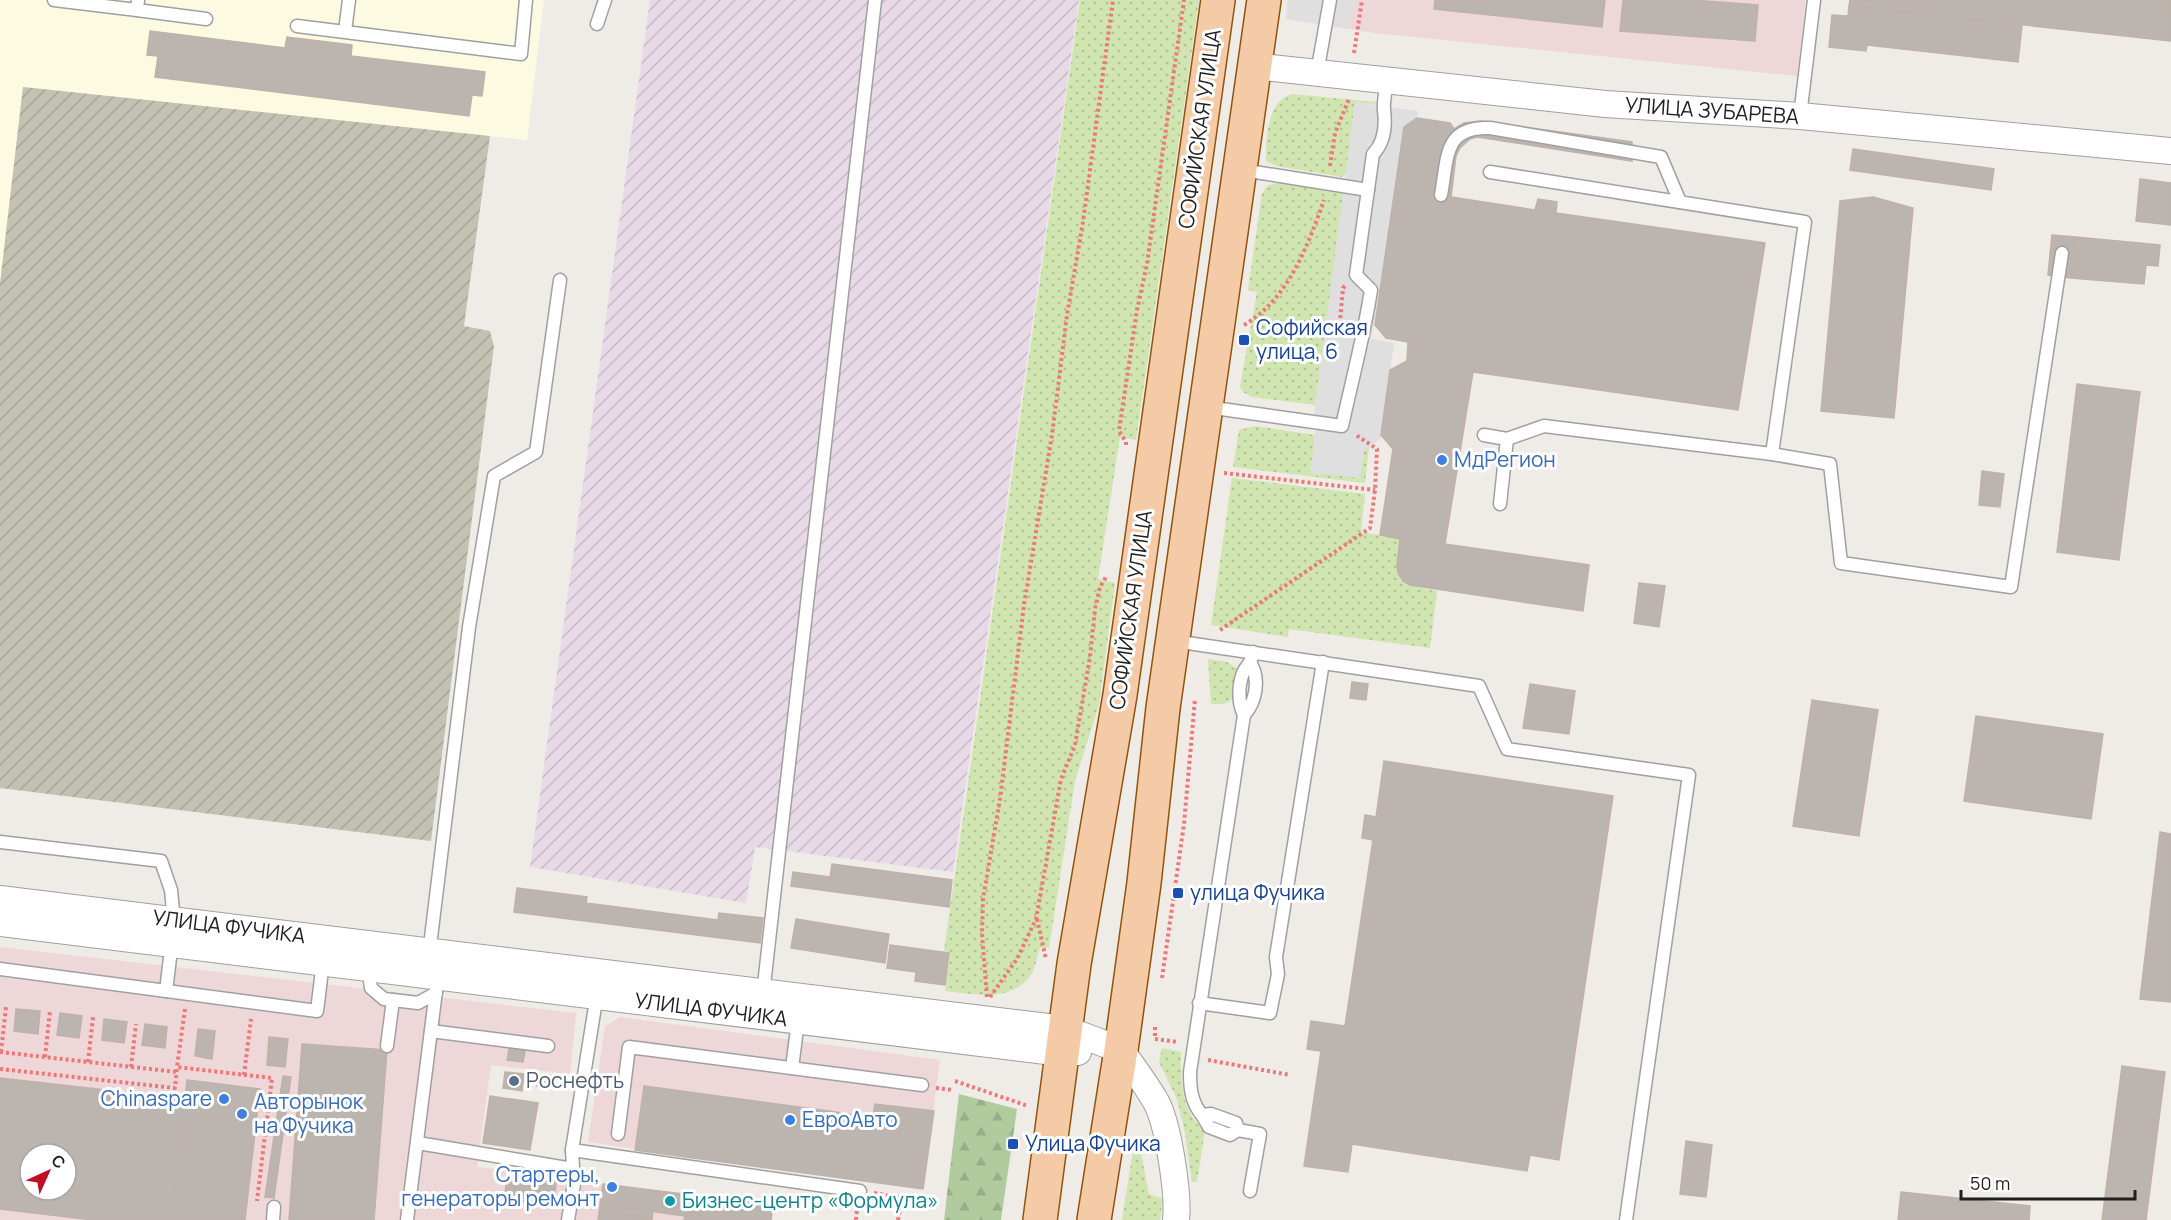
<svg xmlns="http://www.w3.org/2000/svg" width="2171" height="1220" font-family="Manrope,sans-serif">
	<defs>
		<pattern id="industrial-furrows" width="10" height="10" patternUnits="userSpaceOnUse" patternTransform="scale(1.5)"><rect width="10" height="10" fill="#e8d9e7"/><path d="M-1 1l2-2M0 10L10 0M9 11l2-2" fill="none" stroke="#c7bac6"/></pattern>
		<pattern id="construction-furrows" width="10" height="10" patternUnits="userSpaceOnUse" patternTransform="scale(1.5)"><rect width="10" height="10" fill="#c3c1b2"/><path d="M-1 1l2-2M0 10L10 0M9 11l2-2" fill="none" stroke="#a7a599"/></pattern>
		<pattern id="grass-dots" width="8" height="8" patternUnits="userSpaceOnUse" patternTransform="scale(1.5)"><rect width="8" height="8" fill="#d0e5b0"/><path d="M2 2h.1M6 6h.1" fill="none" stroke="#b2c497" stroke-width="1.8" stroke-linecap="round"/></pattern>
		<pattern id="forest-firs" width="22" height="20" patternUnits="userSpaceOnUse" patternTransform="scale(1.5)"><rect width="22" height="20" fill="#b0cb9e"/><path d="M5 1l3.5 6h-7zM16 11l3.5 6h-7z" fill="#97ae88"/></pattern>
	</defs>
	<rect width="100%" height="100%" fill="#efebe6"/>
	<g fill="#eed7d9" fill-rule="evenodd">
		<polygon points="1288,0 1806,0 1797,76 1375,33 1286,19"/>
		<path d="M0,947L576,1013L570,1074L491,1065L477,1167L567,1178L574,1184H603L773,1205L771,1220H0ZM30,1154H66V1190H30Z"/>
		<polygon points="620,1017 940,1060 923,1189 588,1142 605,1026"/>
	</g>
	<polygon fill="url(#industrial-furrows)" points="650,0 1079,0 953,872 755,847 746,903 530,867"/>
	<polygon fill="#fdfae2" points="0,0 544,0 527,140 23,87 0,289"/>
	<polygon fill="url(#construction-furrows)" points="23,87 490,136 464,326 490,331 494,346 431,841 0,788 0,283"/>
	<g fill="url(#grass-dots)">
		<path d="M1080,0H1199L1136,440L1120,437L1098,579L1115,583L1099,705L1075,781L1049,948H1040C1038,955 1036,964 1033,971C1015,1004 975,994 945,991L950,952L944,951Z"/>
		<path d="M1292,94L1376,102V104L1355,103L1346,174L1342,177L1276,166L1266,161C1266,139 1267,100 1292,94Z"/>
		<polygon points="1279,183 1344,194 1315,405 1252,397 1243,392 1240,387 1257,292 1248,290 1262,193 1268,185"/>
		<polygon points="1255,426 1315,435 1311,473 1369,447 1365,483 1233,467 1239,430"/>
		<path d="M1232,478L1365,494L1361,532L1400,539C1396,578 1397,584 1437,591L1430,648L1289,629L1288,637L1211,625Z"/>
		<path d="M1208,659L1227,662L1238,669C1242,691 1235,707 1211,704Z"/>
		<path d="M1162,1048L1181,1052C1181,1081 1180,1111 1205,1131L1197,1182H1192L1185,1133L1177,1099L1159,1062Z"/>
		<polygon points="1135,1138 1138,1138 1149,1194 1163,1199 1160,1220 1122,1220"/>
	</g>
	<polygon fill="url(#forest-firs)" points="959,1094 1017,1109 1001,1220 944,1220"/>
	<g fill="#dfdfdf">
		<polygon points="1288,0 1354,0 1350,27 1286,18"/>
		<polygon points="1355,102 1418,111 1388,316 1373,327 1371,339 1394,343 1381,438 1364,451 1360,478 1310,473 1315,435 1315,405"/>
	</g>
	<g fill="#bcb4af" stroke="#c0b1aa" stroke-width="1.5" fill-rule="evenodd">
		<polygon points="1435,0 1605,0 1602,27 1434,9"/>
		<polygon points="1623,0 1693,0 1758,5 1755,41 1620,31"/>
		<polygon points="1850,0 2171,0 2171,41 1849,6"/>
		<polygon points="1849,6 2022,25 2018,62 1867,45 1866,51 1829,47 1832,15 1848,16"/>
		<polygon points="150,31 285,48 287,37 352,45 351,56 485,72 482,96 472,95 469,116 155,77 158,56 147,55"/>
		<polygon points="1417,118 1450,123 1454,129 1464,123 1481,121 1632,142 1632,161 1477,137 1470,139 1460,148 1456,156 1451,197 1535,210 1538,199 1557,202 1556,213 1765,243 1738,410 1473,372 1445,544 1589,565 1583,611 1410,585 1403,581 1398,573 1397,565 1400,539 1380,535 1393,449 1381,435 1390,370 1407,361 1408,342 1386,338 1375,325 1404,127"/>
		<polygon points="1853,149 1994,169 1991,190 1850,170"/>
		<polygon points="2140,179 2171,183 2171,225 2136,221"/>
		<polygon points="1873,197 1913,208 1894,418 1821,411 1840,201"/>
		<polygon points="2052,235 2075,237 2071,278 2048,275"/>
		<polygon points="2075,237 2160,245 2158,266 2146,265 2144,284 2071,278"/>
		<polygon points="2077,384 2140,392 2119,560 2057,552"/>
		<polygon points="1982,471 2004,474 2000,507 1979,505"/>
		<polygon points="1639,583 1665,586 1659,627 1634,623"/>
		<polygon points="1352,682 1368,684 1366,700 1350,698"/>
		<polygon points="1530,684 1575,691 1569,734 1523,728"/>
		<polygon points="1812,700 1878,710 1859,836 1793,826"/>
		<polygon points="1976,716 2103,734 2091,819 1964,801"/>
		<polygon points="1384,761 1613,796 1559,1160 1530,1155 1527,1171 1352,1144 1348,1172 1304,1166 1321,1051 1307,1049 1311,1021 1345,1026 1373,840 1362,838 1365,815 1376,817"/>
		<polygon points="2160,832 2171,834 2171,1002 2140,999"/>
		<polygon points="832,864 952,880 949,907 791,886 793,872 830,877"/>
		<polygon points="517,888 587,897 586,903 718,920 719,913 763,918 760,943 514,912"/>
		<polygon points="796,919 889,934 885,963 791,948"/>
		<polygon points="890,945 949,953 945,985 915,981 916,972 887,968"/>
		<polygon points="16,1009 40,1011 38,1034 14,1031"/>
		<polygon points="60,1013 82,1016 79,1038 57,1035"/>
		<polygon points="104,1019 127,1022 124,1043 102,1040"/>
		<polygon points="145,1024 167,1027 165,1048 142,1045"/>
		<polygon points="198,1029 215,1031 212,1059 195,1056"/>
		<polygon points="269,1037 288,1039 285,1067 267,1065"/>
		<polygon points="302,1044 387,1050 374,1220 289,1220"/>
		<polygon points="510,1044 526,1047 523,1062 507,1060"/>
		<polygon points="2122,1066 2165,1072 2146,1220 2102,1220"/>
		<polygon points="505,1072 524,1074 522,1091 503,1088"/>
		<polygon points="538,1074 554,1076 553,1088 537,1086"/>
		<polygon points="283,1076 291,1077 274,1198 265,1197"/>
		<path d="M0,1078L185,1099L170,1220H93L0,1209ZM30,1154H66V1190H30Z"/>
		<polygon points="187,1080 260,1089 245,1220 170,1220"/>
		<polygon points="644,1086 873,1117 875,1104 934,1111 923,1189 635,1150"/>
		<polygon points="490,1096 538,1103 530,1150 483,1143"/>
		<polygon points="1686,1141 1712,1145 1706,1197 1680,1194"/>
		<polygon points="508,1172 557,1178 553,1206 504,1199"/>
		<polygon points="603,1184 773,1205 771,1220 684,1220 685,1216 621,1207 619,1220 598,1220"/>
		<polygon points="1901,1192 2030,1206 2029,1220 1898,1220"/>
		<polygon points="621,1207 653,1211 652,1219 620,1214"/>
		<polygon points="620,1214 651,1219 651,1220 619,1220"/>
	</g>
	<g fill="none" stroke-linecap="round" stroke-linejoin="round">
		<defs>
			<g id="lane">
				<polyline points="54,0 137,10"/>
				<polyline points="138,0 137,10 206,19"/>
				<polyline points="597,24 605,0"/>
				<polyline points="297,26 521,54 526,0"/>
				<polyline points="345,31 349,0"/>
				<polyline points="1317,73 1330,0"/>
				<polyline points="1800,116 1814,0"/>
				<polyline points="1242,170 1368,190"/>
				<polyline points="1490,172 1805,222 1772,454 1830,464 1841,563 2011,587 2062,253"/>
				<path d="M1441,195C1448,158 1443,126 1490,128L1661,157L1680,202"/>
				<path d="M1207,407L1342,426C1352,380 1364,336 1371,290L1356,275L1373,154C1385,142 1386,126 1384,110C1383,101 1386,90 1387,81"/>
				<polyline points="1484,435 1507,439 1500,504"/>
				<polyline points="1507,439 1544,426 1772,454"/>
				<polyline points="1174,641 1479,686 1507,749 1689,775 1626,1220"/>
				<path d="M1251,664C1260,680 1256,702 1244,715C1238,703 1238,686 1243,673C1247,664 1251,666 1253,652"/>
				<polyline points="0,842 161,861 171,890 174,921"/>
				<polyline points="429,954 469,627 494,476 536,452 560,280"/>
				<polyline points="368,968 371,988 384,999 418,1003 436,993"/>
				<polyline points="0,969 317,1011 323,962"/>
				<polyline points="166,991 172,941"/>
				<polyline points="763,994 875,0"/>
				<polyline points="1199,1003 1270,1013 1278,974 1276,957 1323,662"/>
				<polyline points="431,1031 548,1046"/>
				<polyline points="387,1046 393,1000"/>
				<polyline points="792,1068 798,1021"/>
				<polygon points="1211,1114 1236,1123 1238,1130 1230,1135 1209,1127 1202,1115"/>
				<path d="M1202,1115C1191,1102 1190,1088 1190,1072L1244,715"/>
				<polyline points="1238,1130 1260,1134 1250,1191"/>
				<polyline points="618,1134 629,1047 922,1085"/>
				<polyline points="418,1143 573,1169"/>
				<polyline points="572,1150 860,1191"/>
				<polyline points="273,1220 274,1207"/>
				<polyline points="407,1220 438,975"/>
				<polyline points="568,1220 574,1184 572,1150 597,994"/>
			</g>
			<g id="street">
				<polyline points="1254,66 1605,104 1800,116 2171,151"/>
				<polyline points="0,899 1065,1029 1121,1050"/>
				<polyline points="0,923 1062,1053 1078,1052"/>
				<path d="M1121,1050C1132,1066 1145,1083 1155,1100C1168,1121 1179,1195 1176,1220"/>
			</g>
			<g id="primary">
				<polyline points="1040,1220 1074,964 1120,695 1218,0"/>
				<polyline points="1094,1220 1121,1050 1144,883 1163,708 1264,0"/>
			</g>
		</defs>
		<use href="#lane" stroke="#a0a0a0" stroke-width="15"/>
		<use href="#street" stroke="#a0a0a0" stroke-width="28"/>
		<use href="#primary" stroke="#8f550c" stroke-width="36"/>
		<g stroke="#ef7778" stroke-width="4" stroke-dasharray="3 3" stroke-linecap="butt">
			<polyline points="1354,53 1362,0"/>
			<polyline points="1330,166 1335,133 1349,99"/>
			<polyline points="1345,286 1343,288 1339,332 1348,333"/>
			<path d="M1244,325C1288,300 1308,245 1324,200"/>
			<polyline points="1126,445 1126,442 1119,431 1137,310 1147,264 1184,0"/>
			<polyline points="1224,473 1375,490"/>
			<polyline points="1220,630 1370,528 1375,490 1377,449 1356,435"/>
			<polyline points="1037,919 1046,959"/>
			<polyline points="1162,978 1184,824 1195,699"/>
			<polyline points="987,997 982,934 983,899 1000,799 1024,605 1052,435 1067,315 1083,222 1113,0"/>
			<polyline points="990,997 1017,959 1036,919 1061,779 1075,745 1090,657 1095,609 1100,587 1106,577"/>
			<polyline points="185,1009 177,1067 272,1078 257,1201"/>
			<polyline points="1155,1027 1155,1039 1178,1042"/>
			<polyline points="0,1052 177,1072"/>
			<polyline points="1,1052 6,1007"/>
			<polyline points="45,1057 50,1011"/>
			<polyline points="1208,1060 1290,1075"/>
			<polyline points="88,1062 93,1017"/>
			<polyline points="131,1067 136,1024"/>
			<polyline points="0,1069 175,1088 177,1067"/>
			<polyline points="244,1075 251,1019"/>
			<polyline points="955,1081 1028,1106"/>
			<polyline points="936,1088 953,1090"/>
			<polyline points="874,1193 902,1198 898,1220"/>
			<polyline points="856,1220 857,1208"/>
		</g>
		<use href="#lane" stroke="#fff" stroke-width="12"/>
		<use href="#street" stroke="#fff" stroke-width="26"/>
		<use href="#primary" stroke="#f5caa6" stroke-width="33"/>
	</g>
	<g fill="#1a4fb4" stroke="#fff" stroke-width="2">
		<rect x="1238" y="334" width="12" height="12" rx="3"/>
		<rect x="1172" y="887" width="12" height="12" rx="3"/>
		<rect x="1007" y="1138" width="12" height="12" rx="3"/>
	</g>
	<g fill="#3f7fe0" stroke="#fff" stroke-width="2">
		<circle cx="1442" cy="460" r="6"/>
		<circle cx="224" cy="1099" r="6"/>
		<circle cx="242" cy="1114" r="6"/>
		<circle cx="790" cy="1120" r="6"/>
		<circle cx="612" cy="1187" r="6"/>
	</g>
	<circle fill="#5c6f8a" stroke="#fff" stroke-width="2" cx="514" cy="1081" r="6"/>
	<circle fill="#0f9aa8" stroke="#fff" stroke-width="2" cx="670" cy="1201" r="6"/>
	<g text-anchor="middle" stroke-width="6" stroke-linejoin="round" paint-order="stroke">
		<g font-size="21" fill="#1f1f1f" stroke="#fff">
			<text transform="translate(1712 111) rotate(4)" y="7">УЛИЦА ЗУБАРЕВА</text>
			<text transform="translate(1200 129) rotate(-82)" y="7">СОФИЙСКАЯ УЛИЦА</text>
			<text transform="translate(1131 610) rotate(-82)" y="7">СОФИЙСКАЯ УЛИЦА</text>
			<text transform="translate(229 927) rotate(7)" y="7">УЛИЦА ФУЧИКА</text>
			<text transform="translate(711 1010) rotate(7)" y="7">УЛИЦА ФУЧИКА</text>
		</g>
		<g font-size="21" fill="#164399" stroke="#fff" text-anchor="start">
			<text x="1256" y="335">Софийская<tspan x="1256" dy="24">улица, 6</tspan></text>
			<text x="1190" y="900">улица Фучика</text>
			<text x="1025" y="1151">Улица Фучика</text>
		</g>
		<g font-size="21" fill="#366cbe" stroke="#fff" text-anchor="start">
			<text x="1454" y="467">МдРегион</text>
			<text x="212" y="1106" text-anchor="end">Chinaspare</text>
			<text x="254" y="1109">Авторынок<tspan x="254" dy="24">на Фучика</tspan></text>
			<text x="802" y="1127">ЕвроАвто</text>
			<text x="600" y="1182" text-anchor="end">Стартеры,<tspan x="600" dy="24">генераторы ремонт</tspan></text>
		</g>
		<g font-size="21" fill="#4e5e75" stroke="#fff" text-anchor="start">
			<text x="526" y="1088">Роснефть</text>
		</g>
		<g font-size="21" fill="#0d838f" stroke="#fff" text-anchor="start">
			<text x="682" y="1208">Бизнес-центр «Формула»</text>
		</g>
	</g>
	<g transform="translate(48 1172) rotate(45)"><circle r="28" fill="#ffffff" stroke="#a5a5a5" stroke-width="1.5"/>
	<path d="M0-4.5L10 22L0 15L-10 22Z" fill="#bf1023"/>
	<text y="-9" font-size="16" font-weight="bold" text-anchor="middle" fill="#1f1f1f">С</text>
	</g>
	<path d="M1961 1190v9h174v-9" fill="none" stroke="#1f1f1f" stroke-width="3"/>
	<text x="1970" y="1190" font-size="18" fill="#1f1f1f" stroke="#ffffff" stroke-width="4.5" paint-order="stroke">50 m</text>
</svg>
